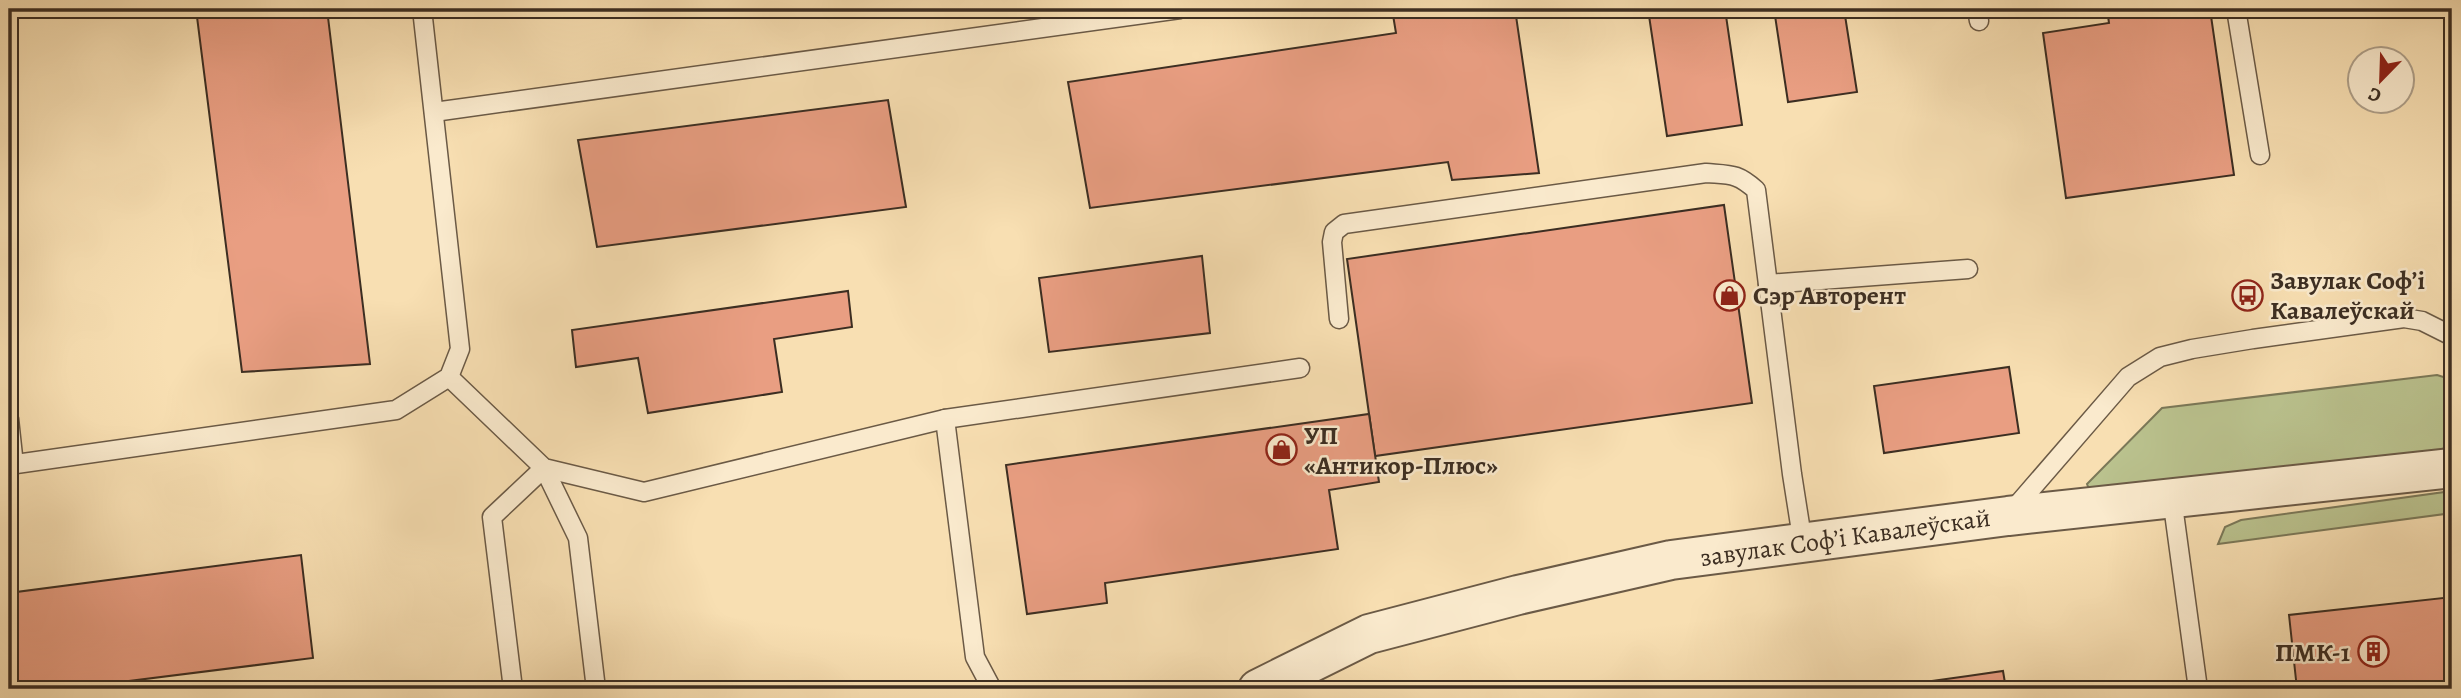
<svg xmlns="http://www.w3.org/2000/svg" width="2461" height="698" font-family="Alegreya,serif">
	<rect width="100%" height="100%" fill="#f8dfb2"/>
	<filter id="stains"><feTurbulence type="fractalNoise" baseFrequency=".00286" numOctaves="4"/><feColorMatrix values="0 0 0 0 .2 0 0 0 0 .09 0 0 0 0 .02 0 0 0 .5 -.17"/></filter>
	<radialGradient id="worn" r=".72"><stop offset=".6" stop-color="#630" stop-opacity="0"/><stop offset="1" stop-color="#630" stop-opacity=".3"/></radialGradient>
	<g fill="#bac28e" stroke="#7b7858" stroke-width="2">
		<polygon points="2437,375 2450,379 2452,384 2452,426 2441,455 2089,489 2087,484 2162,408"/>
		<polygon points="2452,491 2452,513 2218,544 2225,527 2241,520"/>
	</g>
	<g fill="#e99e82" stroke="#3c2e22" stroke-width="2">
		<polygon points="196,9 327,9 370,364 242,372"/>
		<polygon points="484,9 562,9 485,18"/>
		<polygon points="1392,9 1428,9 1429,15 1465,9 1515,9 1539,173 1452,180 1448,162 1090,208 1068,82 1396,33"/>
		<polygon points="1648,9 1725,9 1742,125 1667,136"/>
		<polygon points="1774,9 1844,9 1857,92 1788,102"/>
		<polygon points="2107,9 2210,9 2234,175 2066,198 2043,33 2109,23"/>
		<polygon points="888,100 906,207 597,247 578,140"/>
		<polygon points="1724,205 1752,403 1375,456 1347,259"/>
		<polygon points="1202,256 1210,333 1049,352 1039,278"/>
		<polygon points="848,291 852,327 774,339 782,392 648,413 638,358 576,367 572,330"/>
		<polygon points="2009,367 2019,433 1884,453 1874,386"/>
		<polygon points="1369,414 1379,482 1329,490 1338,549 1105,583 1107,603 1027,614 1006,465"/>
		<polygon points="301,555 313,658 65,689 9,689 9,593"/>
		<polygon points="2452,597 2452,689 2297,689 2289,615"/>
		<polygon points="2003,671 2006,689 1874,689 1968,676"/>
		<polygon points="871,685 871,689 799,689 799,687"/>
	</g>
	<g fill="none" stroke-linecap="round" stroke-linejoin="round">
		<defs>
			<g id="service">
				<polyline points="1977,9 1979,21"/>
				<polyline points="2236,9 2260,155"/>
				<polyline points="434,112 1180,9"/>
				<polyline points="1768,284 1968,269"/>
				<path d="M1339,319L1332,242L1334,232L1344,224L1706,173C1731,175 1737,173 1756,190L1792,474L1803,544"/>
				<polyline points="449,377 544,468 644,492 945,419 1300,368"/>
				<polyline points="9,419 14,465"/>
				<polyline points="945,419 975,657 992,689"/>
				<polyline points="9,465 396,410 449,377 460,349 422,9"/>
				<polyline points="2172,498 2198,689"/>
				<polyline points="2012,511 2128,377 2160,357 2192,349 2253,339 2404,318 2422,321 2452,336"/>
				<polyline points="513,689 492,517 544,468 578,538 596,689"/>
			</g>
			<polyline id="tertiary" points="1258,689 1369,634 1518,595 1671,560 2008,516 2452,468"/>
		</defs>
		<use href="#service" stroke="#6b5a46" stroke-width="21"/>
		<use href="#tertiary" stroke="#6b5a46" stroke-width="42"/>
		<use href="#service" stroke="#faeacd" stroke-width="18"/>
		<use href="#tertiary" stroke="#faeacd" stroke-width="38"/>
	</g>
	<defs>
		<symbol id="shop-ring" viewBox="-11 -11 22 22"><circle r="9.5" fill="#faeacd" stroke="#8f2418" stroke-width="1.5"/><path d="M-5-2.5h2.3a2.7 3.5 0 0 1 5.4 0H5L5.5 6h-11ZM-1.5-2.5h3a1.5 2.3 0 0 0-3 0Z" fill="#8f2418"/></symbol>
		<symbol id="bus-ring" viewBox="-11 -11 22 22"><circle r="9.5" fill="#faeacd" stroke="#8f2418" stroke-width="1.5"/><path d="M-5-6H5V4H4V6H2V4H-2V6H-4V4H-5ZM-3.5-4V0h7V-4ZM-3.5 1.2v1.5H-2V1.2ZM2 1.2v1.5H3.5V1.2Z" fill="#8f2418"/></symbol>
		<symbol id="building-ring" viewBox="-11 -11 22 22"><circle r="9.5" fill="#faeacd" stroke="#8f2418" stroke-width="1.5"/><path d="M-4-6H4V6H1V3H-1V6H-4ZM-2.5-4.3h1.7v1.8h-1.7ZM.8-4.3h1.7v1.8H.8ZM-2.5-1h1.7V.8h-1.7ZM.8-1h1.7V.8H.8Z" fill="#8f2418"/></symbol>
	</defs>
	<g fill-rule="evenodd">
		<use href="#shop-ring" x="1712" y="278" width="35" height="35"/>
		<use href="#bus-ring" x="2230" y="278" width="35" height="35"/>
		<use href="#shop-ring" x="1264" y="432" width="35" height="35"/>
		<use href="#building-ring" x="2356" y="634" width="35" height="35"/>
	</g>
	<g text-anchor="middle" stroke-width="5" stroke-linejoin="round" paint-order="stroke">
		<g font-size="26" font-weight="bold" fill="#3c2e22" stroke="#faeacd" text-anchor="start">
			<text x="2270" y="289">Завулак Софʼі<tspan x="2270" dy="30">Кавалеўскай</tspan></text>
			<text x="1753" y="304">Сэр Авторент</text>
			<text x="1304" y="444">УП<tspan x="1304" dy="30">«Антикор-Плюс»</tspan></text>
			<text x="2350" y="661" text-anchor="end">ПМК-1</text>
		</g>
		<g font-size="26" fill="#3c2e22" stroke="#faeacd">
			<text transform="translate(1845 537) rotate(-8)" y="9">завулак Софʼі Кавалеўскай</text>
		</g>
	</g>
	<rect width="2461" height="698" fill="none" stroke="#f8dfb2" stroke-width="35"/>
	<rect x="10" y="10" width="2440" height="677" fill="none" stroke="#3c2e22" stroke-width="3.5"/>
	<rect x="18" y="18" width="2426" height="663" fill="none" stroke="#3c2e22" stroke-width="2"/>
	<g transform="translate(2381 80) rotate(203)"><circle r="33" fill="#faeacd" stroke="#ae9f89" stroke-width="2"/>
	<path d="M0-5L12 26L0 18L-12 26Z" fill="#8f2418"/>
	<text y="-10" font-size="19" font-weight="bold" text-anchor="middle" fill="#3c2e22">С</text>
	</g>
	<rect width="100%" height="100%" filter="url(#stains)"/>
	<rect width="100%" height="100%" fill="url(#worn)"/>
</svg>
